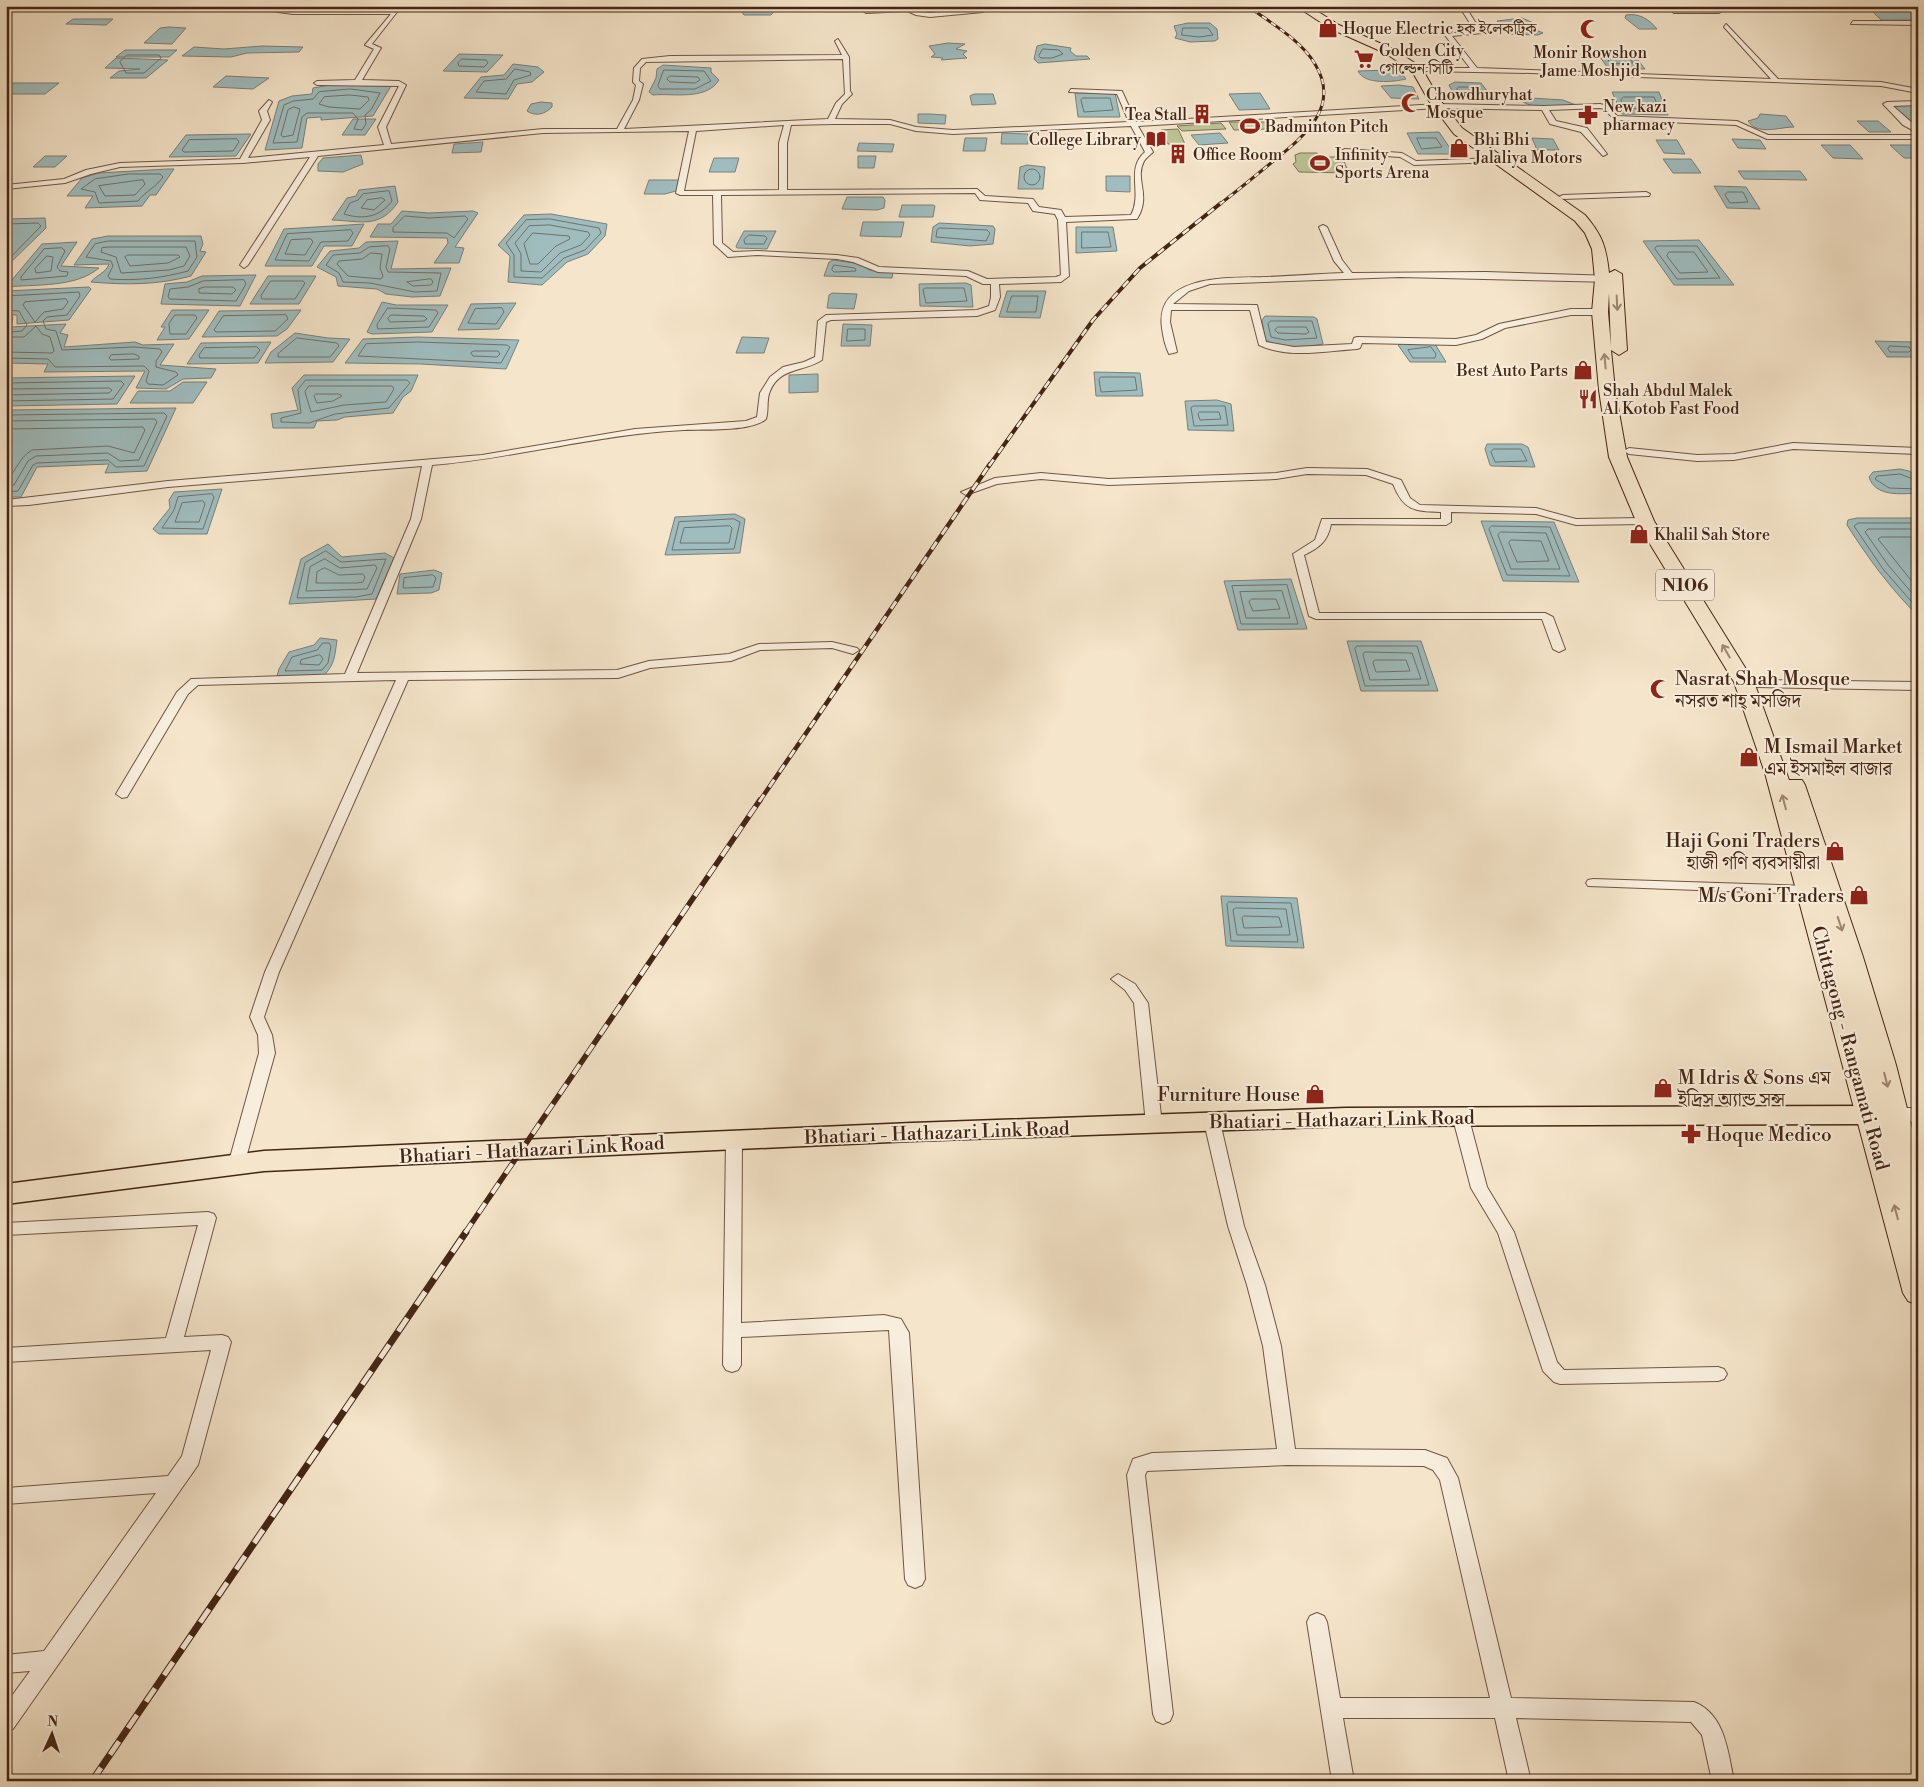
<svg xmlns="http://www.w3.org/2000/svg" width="1924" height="1787" font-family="'Libre Bodoni','Noto Serif Bengali',serif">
	<rect width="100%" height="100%" fill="#f5e5ca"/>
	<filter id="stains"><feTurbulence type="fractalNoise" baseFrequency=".004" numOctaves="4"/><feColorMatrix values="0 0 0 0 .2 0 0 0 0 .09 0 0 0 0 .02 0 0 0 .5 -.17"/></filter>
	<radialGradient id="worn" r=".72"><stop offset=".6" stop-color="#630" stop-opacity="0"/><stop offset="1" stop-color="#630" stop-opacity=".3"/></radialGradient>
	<g fill="#bcc496" stroke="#807455">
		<polygon points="1229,122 1266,122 1271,129 1234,130"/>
		<polygon points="1221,123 1226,129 1182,131 1177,126"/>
		<polygon points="1178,129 1185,144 1168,144 1161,130"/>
		<polygon points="1300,153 1317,153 1319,157 1342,157 1349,173 1299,172 1293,164 1296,162 1295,155"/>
	</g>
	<g fill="#9fbdbf" stroke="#7b807b">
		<polygon points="745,6 779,6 771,15 744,15 742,12"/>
		<path d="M917,6H972L968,11C954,12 927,19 917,6Z"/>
		<polygon points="1867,6 1918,6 1918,20 1881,20"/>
		<path d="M1626,15C1639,13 1649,19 1657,29H1639L1625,18Z"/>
		<polygon points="1522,18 1538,25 1534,29 1543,33 1538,35 1508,34 1509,31 1497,21"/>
		<polygon points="73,19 113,19 106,25 66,24"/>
		<polygon points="1188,23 1210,23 1217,29 1218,39 1215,41 1190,42 1175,38 1177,34 1174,26"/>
		<polygon points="169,27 186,28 172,44 144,43 160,28"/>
		<polygon points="948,43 965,44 956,49 967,51 963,54 967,58 941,60 943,58 931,57 935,54 929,46"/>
		<polygon points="1045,44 1071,48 1070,51 1076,56 1087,56 1090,59 1038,63 1034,59 1037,46"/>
		<polygon points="262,46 303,47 299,52 247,53 231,57 182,56 194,47 224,49"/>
		<polygon points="1594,49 1631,51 1645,69 1608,68"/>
		<polygon points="125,50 177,50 169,57 116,57"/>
		<polygon points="459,54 503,55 487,72 443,71"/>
		<polygon points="116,58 168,60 146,78 110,78 119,71 140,69 105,68"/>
		<polygon points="513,64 538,67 544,72 532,82 517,84 508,99 464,98 481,77 504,75"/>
		<path d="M663,65L711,68V72L719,80C706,101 673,93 653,95L649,92L656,78L657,69Z"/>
		<path d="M1391,70L1403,75L1406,79C1394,82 1364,85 1358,71Z"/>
		<polygon points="226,76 269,78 253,89 213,87"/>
		<polygon points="1455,82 1481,83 1491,96 1455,97 1449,85"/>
		<polygon points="12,83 59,83 45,94 6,94 6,85"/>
		<polygon points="330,85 391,86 373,116 321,120 321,117 307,118 302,148 265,150 279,101 292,96 312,94 313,88"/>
		<polygon points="1399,85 1413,87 1419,99 1391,98 1381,86"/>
		<polygon points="1612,92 1659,92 1668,115 1622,114"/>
		<polygon points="1075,93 1115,93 1120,117 1078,117"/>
		<polygon points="1260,93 1270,109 1239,110 1229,94"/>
		<polygon points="974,94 993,94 996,104 972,105 970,96"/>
		<path d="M1531,98L1563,100L1576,105C1559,106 1532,111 1519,99Z"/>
		<path d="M541,102L552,103V107C545,114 536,117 527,111L531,104Z"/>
		<polygon points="1899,105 1918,105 1918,127 1894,107"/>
		<polygon points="929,114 946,115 945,124 918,123 918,114"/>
		<path d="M1760,114L1786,116L1794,127C1779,127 1758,136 1748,121L1758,118Z"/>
		<polygon points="353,119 376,119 365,135 342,135"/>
		<polygon points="1857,121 1878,121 1891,132 1869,132"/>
		<polygon points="1439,132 1454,154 1418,154 1407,133"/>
		<polygon points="1002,133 1028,134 1028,144 1001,144"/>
		<polygon points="1220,133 1228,143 1199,145 1191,135"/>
		<polygon points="251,134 236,156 169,157 186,135"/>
		<polygon points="965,138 987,138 985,151 963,151"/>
		<polygon points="1532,138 1553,139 1559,150 1537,150"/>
		<polygon points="1732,139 1760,140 1766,149 1738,148"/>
		<polygon points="1656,140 1677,140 1685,154 1664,153"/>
		<polygon points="483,142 481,152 452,153 454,144"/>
		<polygon points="859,143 894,144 892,152 857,151"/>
		<polygon points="1821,145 1850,145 1863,159 1833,158"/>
		<polygon points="1890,145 1918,145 1918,158 1904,158"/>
		<polygon points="361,155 363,164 343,172 318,171 318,164 323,158"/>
		<polygon points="45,156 67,156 55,167 33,167"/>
		<polygon points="858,156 876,156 874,168 858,168"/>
		<polygon points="714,158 739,158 735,172 709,172"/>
		<polygon points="1663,159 1691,159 1701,173 1673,173"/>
		<polygon points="1027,165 1045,167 1043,189 1018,189 1020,167"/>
		<polygon points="167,169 174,169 156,195 150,195 142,206 85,208 93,196 67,196 82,178 99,173"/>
		<polygon points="1738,171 1800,171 1807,180 1744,179"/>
		<polygon points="1106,176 1130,176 1130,192 1106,191"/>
		<polygon points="649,180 680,180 676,191 665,194 644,194"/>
		<path d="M395,186L398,202C380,229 361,221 332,220L347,198L356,196L359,190Z"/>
		<polygon points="1714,186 1746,187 1760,209 1727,208"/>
		<polygon points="847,197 883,197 885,200 884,208 877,210 842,209"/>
		<polygon points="902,205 933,205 935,206 933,217 899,217"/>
		<polygon points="402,211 429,213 473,211 478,213 455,247 464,248 459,263 434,263 448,243 447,238 370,237 378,224 391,224"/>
		<polygon points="551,214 607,224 605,236 588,254 567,262 542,285 508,282 510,256 498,245 524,215"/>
		<polygon points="45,218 46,228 6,267 6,219"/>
		<polygon points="863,222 904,222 901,237 860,236"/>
		<polygon points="939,223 993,226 995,229 993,244 970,246 931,242 933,227"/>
		<polygon points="364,224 352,246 324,246 312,266 265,266 284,229"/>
		<polygon points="1076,227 1113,227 1117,251 1076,253"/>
		<polygon points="744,231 776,231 767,249 737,248 736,246"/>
		<path d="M108,236H201L203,244L200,251L206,252L191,276C158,285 126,285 91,282C96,275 106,273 109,264L74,265L92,239Z"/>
		<polygon points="1699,240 1734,285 1674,285 1643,241"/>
		<polygon points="398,241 391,269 451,268 440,296 412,297 386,294 377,289 338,286 336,277 317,267 330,251 359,248 366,242"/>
		<path d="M77,242L61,266L99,268C75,288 36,284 6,287L42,244Z"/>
		<polygon points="833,260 861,264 869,270 893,272 892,278 824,276 829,262"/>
		<polygon points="256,275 240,306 161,304 165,284 187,282 202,276"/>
		<polygon points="268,276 316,276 299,304 250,304"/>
		<polygon points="966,283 971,285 973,307 920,306 919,284"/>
		<polygon points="89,287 91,289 69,320 17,324 17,315 6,315 6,291"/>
		<polygon points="1007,291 1046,291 1040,318 999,317"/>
		<polygon points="832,293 857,294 854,309 827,308 829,295"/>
		<polygon points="382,302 396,305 448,305 432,332 372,334 367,332"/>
		<polygon points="516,303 499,329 458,330 471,304"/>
		<polygon points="172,310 209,310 189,339 157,340 165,327 161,327"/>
		<polygon points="301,310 287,329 277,336 202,337 219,311"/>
		<path d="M1265,316L1314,317L1317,319L1323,344C1308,347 1277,349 1265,339L1262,320Z"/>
		<polygon points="6,317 13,317 11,327 66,324 60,333 68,335 64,347 135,342 143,345 174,344 160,365 216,369 211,378 183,379 166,389 136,388 145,371 44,372 48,364 6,363"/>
		<polygon points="843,324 872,325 870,346 841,346"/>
		<polygon points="295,333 328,338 350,339 333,362 265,363 271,352"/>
		<polygon points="418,337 519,340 506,369 421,364 345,363 363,339"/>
		<polygon points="742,337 769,338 764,353 736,353"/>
		<polygon points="1875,341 1912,342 1918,349 1918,357 1887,357"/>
		<polygon points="271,342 258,363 187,364 201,343"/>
		<polygon points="1403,343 1435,344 1446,362 1410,362 1398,345"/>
		<polygon points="1094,372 1140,373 1143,396 1096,396"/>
		<polygon points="818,374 818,392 789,393 789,375"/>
		<polygon points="304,375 418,375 411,391 403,397 393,413 345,417 337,420 317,421 314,428 273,428 271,414 298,410 292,388"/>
		<polygon points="135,376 117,404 6,406 7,378"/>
		<polygon points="183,382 207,382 193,403 130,403 138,391 170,391"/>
		<polygon points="1217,400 1231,404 1234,431 1188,430 1185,401"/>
		<polygon points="176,408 147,471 105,473 109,464 37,467 21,497 6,497 6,410"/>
		<polygon points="1487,444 1522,444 1528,447 1535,467 1492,466 1490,465 1485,449"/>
		<path d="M1900,469L1909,471L1918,478V493C1901,494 1875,497 1869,477L1873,472Z"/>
		<polygon points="222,489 207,534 159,534 153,529 170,508 169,500 174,492"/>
		<polygon points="735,514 745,519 740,553 665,555 675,517"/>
		<path d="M1857,518H1918V616C1890,588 1868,558 1847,525L1848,520Z"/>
		<polygon points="1481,521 1554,522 1579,582 1503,581"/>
		<polygon points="328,544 342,557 385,553 394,558 376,599 289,604 301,559"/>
		<polygon points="434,570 442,573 439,590 431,593 397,594 400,574"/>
		<polygon points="1291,579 1307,629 1238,630 1224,581"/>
		<path d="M320,638L337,640C335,654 335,665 324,675L277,676L279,669L289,652L314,645Z"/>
		<polygon points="1347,641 1421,641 1438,691 1361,691"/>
		<polygon points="1221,896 1297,898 1304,948 1226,946"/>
	</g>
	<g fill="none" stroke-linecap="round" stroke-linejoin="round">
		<g stroke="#72716a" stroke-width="1">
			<polygon points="1183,28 1208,28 1213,35 1199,37 1182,35"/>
			<polygon points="1043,49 1059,50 1063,54 1052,58 1041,58 1039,56"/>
			<polygon points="1609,54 1628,55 1633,63 1611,64 1606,57"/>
			<polygon points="127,55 159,55 161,58 144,73 126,73 120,62"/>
			<polygon points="462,59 486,60 488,63 484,67 459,66 458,63"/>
			<polygon points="515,69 530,72 531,75 514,80 506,94 476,92 484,81 506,79"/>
			<polygon points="664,70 704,71 711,81 695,89 660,89 658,86"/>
			<polygon points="670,76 698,77 700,80 695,83 670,82 667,79"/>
			<polygon points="1459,87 1478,87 1481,90 1478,93 1459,92 1457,89"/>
			<polygon points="351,89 380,93 371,110 365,115 366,124 362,130 354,129 358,119 353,113 307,113 302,117 297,142 273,143 284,105 293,101 313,99 319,92"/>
			<polygon points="350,95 368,97 369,100 360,109 329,107 319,104 324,97"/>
			<polygon points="1624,97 1654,97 1659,108 1626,109 1621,100"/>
			<polygon points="1083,98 1110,98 1113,110 1084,112 1081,100"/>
			<polygon points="294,107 300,109 293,135 283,137 281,135 288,110"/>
			<polygon points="1417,138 1436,138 1442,147 1422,149"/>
			<polygon points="237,139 239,142 233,151 184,152 182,150 189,140"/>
			<circle cx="1032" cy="177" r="8"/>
			<path d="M129,174H160L163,177C155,188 146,191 138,201L99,203L95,192L81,189L95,179Z"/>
			<polygon points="143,180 145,184 135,195 105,196 99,186"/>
			<path d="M389,191L392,201C380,217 363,220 344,214L350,203L358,200L363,194Z"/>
			<polygon points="1728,192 1743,192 1748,202 1730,203 1725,195"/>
			<polygon points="382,198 385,200 374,210 361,208 367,200"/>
			<polygon points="405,216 429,218 465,216 468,219 454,238 447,233 393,232 393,228"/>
			<polygon points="550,219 599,228 601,233 585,250 564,258 542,278 514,277 514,255 506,243 526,220"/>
			<polyline points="6,224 38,223 41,226 6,262"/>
			<polygon points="550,225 588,232 590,235 581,245 560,253 541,272 521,271 521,254 515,243 529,226"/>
			<polygon points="940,228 987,230 990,233 986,241 936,237 937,230"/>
			<polygon points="351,230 353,233 348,241 321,242 309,261 275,260 287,234"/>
			<polygon points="1082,232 1108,232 1111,247 1082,248"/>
			<polygon points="533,233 569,236 570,239 556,246 538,264 530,264 524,244"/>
			<polygon points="749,235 765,236 767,238 764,244 745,244 744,240"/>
			<polygon points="311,239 313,242 305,255 285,254 291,240"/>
			<path d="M108,241H195L197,257L188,271C162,278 137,281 110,279L108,276L113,266L111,261L86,257L95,244Z"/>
			<polygon points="388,246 390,249 386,267 388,272 441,273 437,291 415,292 370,283 343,282 339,273 326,265 333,255 360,253 369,247"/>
			<polygon points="1657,246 1697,246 1720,278 1677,279 1655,249"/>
			<polygon points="109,247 186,247 190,256 184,266 169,270 121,273 116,257 101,252 102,248"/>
			<polygon points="62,248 65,251 57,267 60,271 68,272 67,276 21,280 21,277 44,249"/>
			<polygon points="1669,252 1694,252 1708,272 1680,273 1667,256"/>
			<polygon points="371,253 382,254 380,268 383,276 381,279 348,276 337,264 339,261 362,259"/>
			<polygon points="128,255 178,255 180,257 168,263 130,266 125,257"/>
			<polygon points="47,256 53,257 51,271 36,273 35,269"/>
			<polygon points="834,265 855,268 856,271 834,272 832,270"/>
			<polygon points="431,279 433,282 431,285 413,286 407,282"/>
			<polygon points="244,280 246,284 236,301 170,299 168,297 170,289 188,287 203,281"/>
			<polygon points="271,281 303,281 305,283 295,299 262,299 261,296"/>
			<polygon points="205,287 233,287 236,290 232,294 199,293 199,289"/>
			<polygon points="926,288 964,288 967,301 926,303 923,290"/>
			<polyline points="6,296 79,292 80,296 67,315 47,317 43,321 46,329 56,331 62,350 134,347 160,349 162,352 156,361 156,367 176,372 178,375 163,385 148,384 146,381 149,371 144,366 55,367 48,359 6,358"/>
			<polygon points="1012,296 1038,296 1036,312 1007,312"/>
			<polygon points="66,299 68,302 63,309 44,312 35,322 23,305 25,302"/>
			<polygon points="388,308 436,310 438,313 429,327 378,329 377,325"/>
			<polygon points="502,308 504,312 496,324 468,323 475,309"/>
			<polyline points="6,310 19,311 27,325 22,331 11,332 6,328"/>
			<polygon points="175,315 195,315 197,318 186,334 170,334 169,324"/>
			<polygon points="286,315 288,319 275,331 216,332 214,330 223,316"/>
			<polygon points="391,315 424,316 427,319 424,321 390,322 388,319"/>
			<polygon points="1271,321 1312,321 1317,338 1285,340 1271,337 1268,324"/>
			<polygon points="1278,327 1306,327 1309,332 1306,334 1278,333 1275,330"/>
			<polygon points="848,329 865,329 865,340 847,341"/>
			<polyline points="6,337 24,337 36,326 42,334 50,337 54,351 52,353 6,352"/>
			<polygon points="297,338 337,343 339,346 330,357 278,357 278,354"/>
			<polygon points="418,342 507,345 510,347 501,363 358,356 366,344"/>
			<polygon points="1890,346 1909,347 1911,350 1909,352 1890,352 1888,349"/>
			<polygon points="257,347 260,350 254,358 200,358 199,355 204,348"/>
			<polygon points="1431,347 1436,354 1435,358 1413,358 1408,350"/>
			<polygon points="474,351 498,351 500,354 497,357 473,356 471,353"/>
			<polygon points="134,354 139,356 139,359 111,360 109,358 111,355"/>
			<polygon points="1101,377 1135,377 1137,390 1101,392 1099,380"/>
			<polygon points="306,380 407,380 410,383 389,408 335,414 309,423 281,422 281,418 301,413 298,390"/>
			<polyline points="6,383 121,381 124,384 113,399 6,401"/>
			<polygon points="309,386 392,386 394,389 386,402 344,405 311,412 305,392"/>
			<polyline points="6,389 109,388 112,390 109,393 6,395"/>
			<polygon points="316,394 339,394 342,396 333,401 317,403 314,396"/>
			<polygon points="1194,406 1225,406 1228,425 1194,426 1191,408"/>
			<polygon points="1200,412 1219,412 1221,419 1200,420 1198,414"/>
			<polyline points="6,415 164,413 167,416 144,466 116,467 108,460 37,463 33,465 18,491 6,492"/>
			<polyline points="6,421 155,419 157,422 139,460 120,461 108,453 36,456 28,461 14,485 6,486"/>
			<path d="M6,429L143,427L145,430L134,453L108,446L32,450C17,459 16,474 6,479"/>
			<polygon points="1494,449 1521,449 1527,461 1495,462 1491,452"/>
			<polyline points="1918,481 1900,474 1877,476 1875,479 1889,488 1918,489"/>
			<polygon points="212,494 214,497 203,529 162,528 174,510 178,497"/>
			<polygon points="203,501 205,504 199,522 175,522 182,503"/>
			<polygon points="734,519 740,522 734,549 672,550 679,522"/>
			<polyline points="1918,523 1858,523 1854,526 1883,569 1918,609"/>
			<polygon points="730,526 732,528 729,543 680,543 684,528"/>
			<polygon points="1492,526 1550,527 1570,576 1507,575 1489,529"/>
			<polyline points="1918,529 1868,529 1865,532 1888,565 1918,600"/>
			<polygon points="1501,532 1546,533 1560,569 1511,569 1498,535"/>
			<polyline points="1918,537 1881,537 1878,539 1918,589"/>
			<polygon points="1511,540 1541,541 1549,561 1517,562 1509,543"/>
			<polygon points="326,551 341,562 386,559 372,594 356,597 297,598 305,563"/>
			<polygon points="325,559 340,568 375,565 377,568 367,589 306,591 310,567"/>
			<polygon points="325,568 339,575 363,574 365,577 363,582 357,583 316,583 317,572"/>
			<polygon points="433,575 436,578 433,587 403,588 404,578"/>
			<polygon points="1287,585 1298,624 1241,624 1232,586"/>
			<polygon points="1282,591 1290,618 1246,618 1240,592"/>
			<polygon points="1252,599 1276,599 1280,609 1253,611 1249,602"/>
			<polygon points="323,643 329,643 331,646 328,663 322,670 285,671 292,657 317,650"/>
			<polygon points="1357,646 1417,646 1429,685 1365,686 1355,649"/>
			<polygon points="1365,652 1412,653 1421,679 1370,680 1363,655"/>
			<polygon points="320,655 323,659 319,665 300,664 301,660"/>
			<polygon points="1375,660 1406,660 1410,671 1376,672 1373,663"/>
			<polygon points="1229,902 1291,903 1298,942 1231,941 1227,904"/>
			<polygon points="1236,908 1286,909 1290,935 1237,935 1233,910"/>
			<polygon points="1244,916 1279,917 1282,927 1244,928 1242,918"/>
		</g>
		<defs>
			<g id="minor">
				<path d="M234,6L293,10L385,9L397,12L372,44L381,48L362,80L399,81L406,85L386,127L391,144L543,129H617L633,100L636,85L633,82L634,68L642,59L670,56L842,55L835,41L838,39L849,57L850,91L852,94L842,104L835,119L890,120L916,127L953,130L1129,122L1117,94L1069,92L1071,89L1122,91L1136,122L1438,104L1544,106L1600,104L1608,106L1617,116L1737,121L1768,135H1918V139H1767L1736,125L1615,120L1604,109L1600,108L1549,110L1556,121L1587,128L1607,154L1603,156L1581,132L1550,124L1542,110L1438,108L1138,126L1153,152C1150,155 1146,158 1144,161C1134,180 1152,195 1137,219H1134L1066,222L1069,276L1061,282L999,284L1000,297L995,310L977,316L831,320L826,322L822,360C804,372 780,367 770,391C766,400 769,410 766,419C752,432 704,429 684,430C599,434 516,458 432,465L421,519L357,673L617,670L649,661L729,654L759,644L832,642L857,648L859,650L853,654L832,648L760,650L731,661L650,668L618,678L408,680L279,972L264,1017L272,1035L275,1053L244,1165L242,1169L236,1171L230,1169L228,1165L259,1053L258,1035L250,1017L265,972L396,680L198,685L188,694L127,797L122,798L116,794L177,692L191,679L345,674L411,519L422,466L168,487L29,505L6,506V500L168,481L482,455L635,429L746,421L757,417L760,393L770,377L783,367L804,362L815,357L818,321L826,315L977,310L989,306L991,297V284H983L966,276L878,272L853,262L837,259L757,255L728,257L714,244L713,195H680L676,193L689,131L543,133L318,156L248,265L244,268L240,265L310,157L243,163L120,167L91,174L65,183L6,189V185L64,179L86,170L120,163L240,159L262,120L259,111L269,100L272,102L267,111L270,120L248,158L384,145L378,127L399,86L317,85L314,83L317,81L355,80L374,49L365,45L391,14H293ZM843,59L845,94L836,103L828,119L624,129L639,100L643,84L639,81L640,68L646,62ZM833,124H890L916,131L953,134L1131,126L1145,152C1125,169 1143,193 1131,215L1065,217L1061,210L1039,207L1033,199L985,196L977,189L787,190V143L791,125ZM784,125L779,143V190L684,191L696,131ZM975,193L980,200L1028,203L1033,211L1055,214L1058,220L1061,275L1056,277L987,279L968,271L879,267L858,258L837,255L757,251L733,252L722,243L721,195Z"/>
				<polygon points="979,6 985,6 983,12 930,17 916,15 907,11 866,13 863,11 908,7 919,12 930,13 978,9"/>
				<polygon points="1459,6 1465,6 1482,33 1452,36 1477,68 1771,79 1724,27 1726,24 1778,79 1881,82 1918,89 1918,93 1881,86 1531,73 1424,71 1426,68 1470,68 1444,34 1475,31"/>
				<polygon points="1666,6 1673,6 1676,9 1719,9 1722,11 1719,13 1674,13"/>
				<polygon points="1853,21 1918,21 1918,25 1851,24"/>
				<polygon points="1918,101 1918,105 1893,106 1918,128 1918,133 1903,125 1883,104 1887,102"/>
				<polygon points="1345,149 1402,153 1416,161 1497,158 1501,160 1497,162 1414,165 1400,157 1342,153 1341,151"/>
				<polygon points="1646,192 1650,194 1649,196 1563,199 1559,197 1563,195"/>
				<path d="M1323,225L1327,227L1342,260L1352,273L1486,272L1614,276L1618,279L1614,282L1400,277L1210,284L1189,291L1173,304L1257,305L1266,342L1294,347L1352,344L1354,338L1357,337L1456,339L1476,335L1499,324L1571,309H1600L1604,312L1600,315H1571L1505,328L1482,339L1456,345L1362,343L1360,348L1357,349C1325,351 1289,359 1259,345L1250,310H1171L1170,322L1177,352L1169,354C1165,346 1163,336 1162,328C1154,273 1232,278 1267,277C1292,276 1318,274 1344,273L1334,261L1319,227Z"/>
				<polygon points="1793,443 1918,448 1918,454 1793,449 1734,460 1697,461 1629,454 1624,451 1629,448 1697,455 1734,454"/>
				<path d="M1307,468L1367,469L1401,480L1410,498L1420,505L1536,508L1576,519L1645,518L1650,521L1645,524L1576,525L1536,514L1451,512V522L1446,525L1331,524C1328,541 1319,548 1304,555L1319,613H1545L1553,617L1565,649L1559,652L1553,649L1542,619H1316L1309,616L1293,554L1315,540L1322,519H1441V512C1414,511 1404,511 1393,484L1366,475L1307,474L1276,479L1109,485L1041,479L997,484L966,495L961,492L995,478L1041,473L1109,479L1276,473Z"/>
				<polygon points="1760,680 1918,682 1918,690 1756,687 1754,684"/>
				<polygon points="1593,879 1807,886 1814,890 1807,894 1588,886 1586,883 1588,880"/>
				<polygon points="1118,974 1135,984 1148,1003 1162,1124 1160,1128 1148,1128 1146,1124 1134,1003 1125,990 1111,979"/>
				<polygon points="1460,1109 1466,1111 1468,1115 1487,1187 1514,1232 1557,1362 1564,1370 1718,1367 1724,1369 1727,1374 1724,1379 1718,1381 1560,1384 1554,1382 1543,1371 1498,1233 1471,1188 1452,1115 1454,1111"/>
				<path d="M1212,1116L1218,1118L1220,1122L1244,1226L1265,1285L1281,1346L1295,1449L1425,1450L1447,1458L1458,1478L1511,1698L1694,1702C1725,1714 1728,1752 1734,1781H1712L1702,1735L1691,1722L1516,1718L1531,1781H1509L1495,1718H1343L1354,1781H1332L1307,1622L1310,1616L1317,1613L1324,1616L1327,1622L1340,1698H1490L1440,1480L1433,1470L1424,1466L1287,1465L1147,1471L1145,1475L1173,1714L1170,1721L1163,1724L1156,1721L1153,1714L1127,1475L1133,1459L1152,1453L1277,1449L1263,1346L1247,1285L1228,1226L1204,1122L1206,1118Z"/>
				<polygon points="734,1134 740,1136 742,1140 741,1323 884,1315 901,1319 909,1333 925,1579 922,1585 915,1588 908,1585 905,1579 889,1330 741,1337 741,1365 738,1370 732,1372 726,1370 723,1365 726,1140 728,1136"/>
				<polygon points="208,1212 214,1214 216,1218 184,1337 222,1335 228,1337 231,1342 198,1465 13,1729 6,1732 6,1704 30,1671 6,1673 6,1655 44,1651 156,1493 6,1504 6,1488 168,1476 182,1456 211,1350 6,1362 6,1348 166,1338 198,1225 6,1235 6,1223"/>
			</g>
			<polygon id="tertiary" points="1886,1108 1918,1108 1918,1122 1879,1120 1876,1115 1879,1110"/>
			<polygon id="primary" points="1870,1106 1879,1109 1883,1115 1879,1121 1870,1124 1346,1126 912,1141 264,1171 6,1204 6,1184 264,1151 912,1123 1346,1108"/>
			<path id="trunk" d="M1296,6H1309L1339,25L1393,49L1421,67L1440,100L1462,128L1585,215C1602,235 1606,246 1609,273L1615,270L1622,274L1627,350L1619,355L1611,350L1615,390L1627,457L1654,521L1754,682L1789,780H1802L1805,785L1863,957L1896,1065L1918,1152V1222L1912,1220L1918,1239V1305L1908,1301L1903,1293L1765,773L1734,682L1636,521L1609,457L1599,390L1592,312L1595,279L1592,249L1585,233L1575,221L1454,134L1429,101L1412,71L1385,53L1331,29ZM1609,293L1611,347L1608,312Z"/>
		</defs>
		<use href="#minor" stroke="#705542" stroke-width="2"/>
		<use href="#tertiary" stroke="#705542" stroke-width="2"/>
		<use href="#primary" stroke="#442514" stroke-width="3"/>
		<use href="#trunk" stroke="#442514" stroke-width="2"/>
		<use href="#minor" fill="#f8eedd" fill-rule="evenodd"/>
		<use href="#tertiary" fill="#f8eedd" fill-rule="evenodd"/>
		<use href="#primary" fill="#f5e5ca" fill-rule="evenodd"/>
		<use href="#trunk" fill="#f5e5ca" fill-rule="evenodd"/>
		<defs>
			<path id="rail-far4" d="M1220,204C1237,191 1254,177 1271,163C1302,138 1342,108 1315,64C1300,39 1270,23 1248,6"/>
			<polyline id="rail-far3" points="989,466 1093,320 1140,268 1221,203"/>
			<polyline id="rail-far2" points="759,802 990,464"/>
			<polyline id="rail-far1" points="465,1233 760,800"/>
			<polyline id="rail" points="92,1781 466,1232"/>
		</defs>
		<use href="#rail-far4" stroke="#442514" stroke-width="3"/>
		<use href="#rail-far3" stroke="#442514" stroke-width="4"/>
		<use href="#rail-far2" stroke="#442514" stroke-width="4.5"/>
		<use href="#rail-far1" stroke="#442514" stroke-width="5.5"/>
		<use href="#rail" stroke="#442514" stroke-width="7"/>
		<use href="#rail-far4" stroke="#f8eedd" stroke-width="2" stroke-dasharray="5.5" stroke-linecap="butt"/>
		<use href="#rail-far3" stroke="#f8eedd" stroke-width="2.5" stroke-dasharray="8" stroke-linecap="butt"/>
		<use href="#rail-far2" stroke="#f8eedd" stroke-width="3" stroke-dasharray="9" stroke-linecap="butt"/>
		<use href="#rail-far1" stroke="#f8eedd" stroke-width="4" stroke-dasharray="12" stroke-linecap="butt"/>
		<use href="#rail" stroke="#f8eedd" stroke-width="5" stroke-dasharray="16" stroke-linecap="butt"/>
	</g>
	<defs><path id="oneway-shaft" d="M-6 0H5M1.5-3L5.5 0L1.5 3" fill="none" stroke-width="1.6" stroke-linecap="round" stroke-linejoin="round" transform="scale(1.25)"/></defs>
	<g stroke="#9c856f">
		<use href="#oneway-shaft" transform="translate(1617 303) rotate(87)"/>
		<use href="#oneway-shaft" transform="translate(1605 361) rotate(-95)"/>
		<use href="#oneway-shaft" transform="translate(1726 651) rotate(-120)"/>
		<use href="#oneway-shaft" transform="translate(1784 802) rotate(-105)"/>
		<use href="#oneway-shaft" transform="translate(1840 924) rotate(72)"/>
		<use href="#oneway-shaft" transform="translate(1886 1080) rotate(76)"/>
		<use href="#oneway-shaft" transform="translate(1896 1212) rotate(-105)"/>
	</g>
	<defs>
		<symbol id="shop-bare" viewBox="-9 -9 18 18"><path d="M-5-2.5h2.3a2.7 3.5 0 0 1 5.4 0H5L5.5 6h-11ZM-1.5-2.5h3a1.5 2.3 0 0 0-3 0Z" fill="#8f2418" stroke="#f8eedd" stroke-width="2.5" paint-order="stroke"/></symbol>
		<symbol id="mosque-bare" viewBox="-9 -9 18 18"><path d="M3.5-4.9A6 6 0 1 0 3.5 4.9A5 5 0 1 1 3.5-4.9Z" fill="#8f2418" stroke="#f8eedd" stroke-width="2.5" paint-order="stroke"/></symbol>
		<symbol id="supermarket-bare" viewBox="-9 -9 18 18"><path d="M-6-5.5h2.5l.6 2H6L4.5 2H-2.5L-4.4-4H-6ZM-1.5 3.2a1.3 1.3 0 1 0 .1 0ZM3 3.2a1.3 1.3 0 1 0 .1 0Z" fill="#8f2418" stroke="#f8eedd" stroke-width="2.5" paint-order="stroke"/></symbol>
		<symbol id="building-bare" viewBox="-9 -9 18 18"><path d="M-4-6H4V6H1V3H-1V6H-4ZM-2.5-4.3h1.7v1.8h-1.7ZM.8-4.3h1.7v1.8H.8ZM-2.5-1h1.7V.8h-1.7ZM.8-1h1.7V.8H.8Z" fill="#8f2418" stroke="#f8eedd" stroke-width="2.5" paint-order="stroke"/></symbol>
		<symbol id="pharmacy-bare" viewBox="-9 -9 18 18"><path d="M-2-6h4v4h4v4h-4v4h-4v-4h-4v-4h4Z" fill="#8f2418" stroke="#f8eedd" stroke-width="2.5" paint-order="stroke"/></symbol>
		<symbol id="stadium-bare" viewBox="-9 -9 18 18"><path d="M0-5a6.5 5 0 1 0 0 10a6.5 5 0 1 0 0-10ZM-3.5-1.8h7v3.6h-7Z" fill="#8f2418" stroke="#f8eedd" stroke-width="2.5" paint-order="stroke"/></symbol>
		<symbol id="library-bare" viewBox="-9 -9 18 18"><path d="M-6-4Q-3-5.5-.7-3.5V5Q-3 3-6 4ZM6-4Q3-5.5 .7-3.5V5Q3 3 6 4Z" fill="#8f2418" stroke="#f8eedd" stroke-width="2.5" paint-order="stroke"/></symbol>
		<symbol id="restaurant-bare" viewBox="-9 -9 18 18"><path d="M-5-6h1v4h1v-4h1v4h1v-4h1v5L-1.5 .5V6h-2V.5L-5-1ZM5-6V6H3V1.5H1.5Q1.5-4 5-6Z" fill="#8f2418" stroke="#f8eedd" stroke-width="2.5" paint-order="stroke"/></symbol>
	</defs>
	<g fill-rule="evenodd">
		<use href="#shop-bare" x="1314" y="14" width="28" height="28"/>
		<use href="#mosque-bare" x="1576" y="15" width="28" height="28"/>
		<use href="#supermarket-bare" x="1350" y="45" width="28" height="28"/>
		<use href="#mosque-bare" x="1397" y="89" width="28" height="28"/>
		<use href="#building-bare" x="1188" y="100" width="28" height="28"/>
		<use href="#pharmacy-bare" x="1574" y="101" width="28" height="28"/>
		<use href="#stadium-bare" x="1236" y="112" width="28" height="28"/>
		<use href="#library-bare" x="1142" y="125" width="28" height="28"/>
		<use href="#shop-bare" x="1445" y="134" width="28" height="28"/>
		<use href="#building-bare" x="1164" y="140" width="28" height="28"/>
		<use href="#stadium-bare" x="1306" y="149" width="28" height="28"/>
		<use href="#shop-bare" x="1569" y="356" width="28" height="28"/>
		<use href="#restaurant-bare" x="1574" y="385" width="28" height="28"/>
		<use href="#shop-bare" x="1625" y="520" width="28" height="28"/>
		<use href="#mosque-bare" x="1646" y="675" width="28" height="28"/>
		<use href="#shop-bare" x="1735" y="743" width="28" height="28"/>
		<use href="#shop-bare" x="1821" y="837" width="28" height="28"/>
		<use href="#shop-bare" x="1845" y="881" width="28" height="28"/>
		<use href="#shop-bare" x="1649" y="1074" width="28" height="28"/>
		<use href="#shop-bare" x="1301" y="1080" width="28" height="28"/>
		<use href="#pharmacy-bare" x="1677" y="1120" width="28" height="28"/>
	</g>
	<g text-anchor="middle" stroke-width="4" stroke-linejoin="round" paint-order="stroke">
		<g font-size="16" fill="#442514" stroke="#f8eedd" text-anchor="start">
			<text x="1343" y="34">Hoque Electric হক ইলেকট্রিক</text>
			<text x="1379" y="56">Golden City<tspan x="1379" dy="18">গোল্ডেন সিটি</tspan></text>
			<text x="1590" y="58" text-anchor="middle">Monir Rowshon<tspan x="1590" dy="18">Jame Moshjid</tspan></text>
			<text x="1426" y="100">Chowdhuryhat<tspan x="1426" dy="18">Mosque</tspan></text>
			<text x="1603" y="112">New kazi<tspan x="1603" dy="18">pharmacy</tspan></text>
			<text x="1187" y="120" text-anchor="end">Tea Stall</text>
			<text x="1265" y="132">Badminton Pitch</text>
			<text x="1141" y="145" text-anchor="end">College Library</text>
			<text x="1474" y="145">Bhi Bhi<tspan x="1474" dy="18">Jalaliya Motors</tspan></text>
			<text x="1193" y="160">Office Room</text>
			<text x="1335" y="160">Infinity<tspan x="1335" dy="18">Sports Arena</tspan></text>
			<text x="1568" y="376" text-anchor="end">Best Auto Parts</text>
			<text x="1603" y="396">Shah Abdul Malek<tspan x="1603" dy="18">Al Kotob Fast Food</tspan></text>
			<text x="1654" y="540">Khalil Sah Store</text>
		</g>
		<rect fill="#f8eedd" stroke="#7a6150" stroke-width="1" x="1656" y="569.5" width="58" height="31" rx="4"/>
		<g font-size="18" font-weight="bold" fill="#442514">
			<text x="1685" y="591">N106</text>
		</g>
		<g font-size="19" fill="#442514" stroke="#f8eedd" text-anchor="start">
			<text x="1675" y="685">Nasrat Shah Mosque<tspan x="1675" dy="22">নসরত শাহ্‌ মসজিদ</tspan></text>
			<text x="1764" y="753">M Ismail Market<tspan x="1764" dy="22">এম ইসমাইল বাজার</tspan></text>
			<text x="1820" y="847" text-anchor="end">Haji Goni Traders<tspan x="1820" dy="22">হাজী গণি ব্যবসায়ীরা</tspan></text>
			<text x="1844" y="902" text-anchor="end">M/s Goni Traders</text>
			<text x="1678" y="1084">M Idris &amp; Sons এম<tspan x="1678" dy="22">ইদ্রিস অ্যান্ড সন্স</tspan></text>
			<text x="1300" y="1101" text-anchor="end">Furniture House</text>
			<text x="1706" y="1141">Hoque Medico</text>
		</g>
		<g font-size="19" fill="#442514" stroke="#f8eedd">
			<text transform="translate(1851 1048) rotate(75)" y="7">Chittagong - Rangamati Road</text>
			<text transform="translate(1342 1119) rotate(-1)" y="7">Bhatiari - Hathazari Link Road</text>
			<text transform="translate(937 1132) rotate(-2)" y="7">Bhatiari - Hathazari Link Road</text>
			<text transform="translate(532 1149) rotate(-3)" y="7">Bhatiari - Hathazari Link Road</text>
		</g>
	</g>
	<rect width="1924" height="1787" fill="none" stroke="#f5e5ca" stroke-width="25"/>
	<rect x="8" y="8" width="1909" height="1772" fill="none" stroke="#442514" stroke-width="2.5"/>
	<rect x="12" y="12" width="1899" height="1762" fill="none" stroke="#442514"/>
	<g transform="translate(52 1734) rotate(3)" stroke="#f8eedd" stroke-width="4" paint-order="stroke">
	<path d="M0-4L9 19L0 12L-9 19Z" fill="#442514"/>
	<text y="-8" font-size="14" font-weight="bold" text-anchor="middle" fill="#442514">N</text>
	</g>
	<rect width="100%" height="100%" filter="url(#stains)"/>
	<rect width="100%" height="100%" fill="url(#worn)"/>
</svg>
